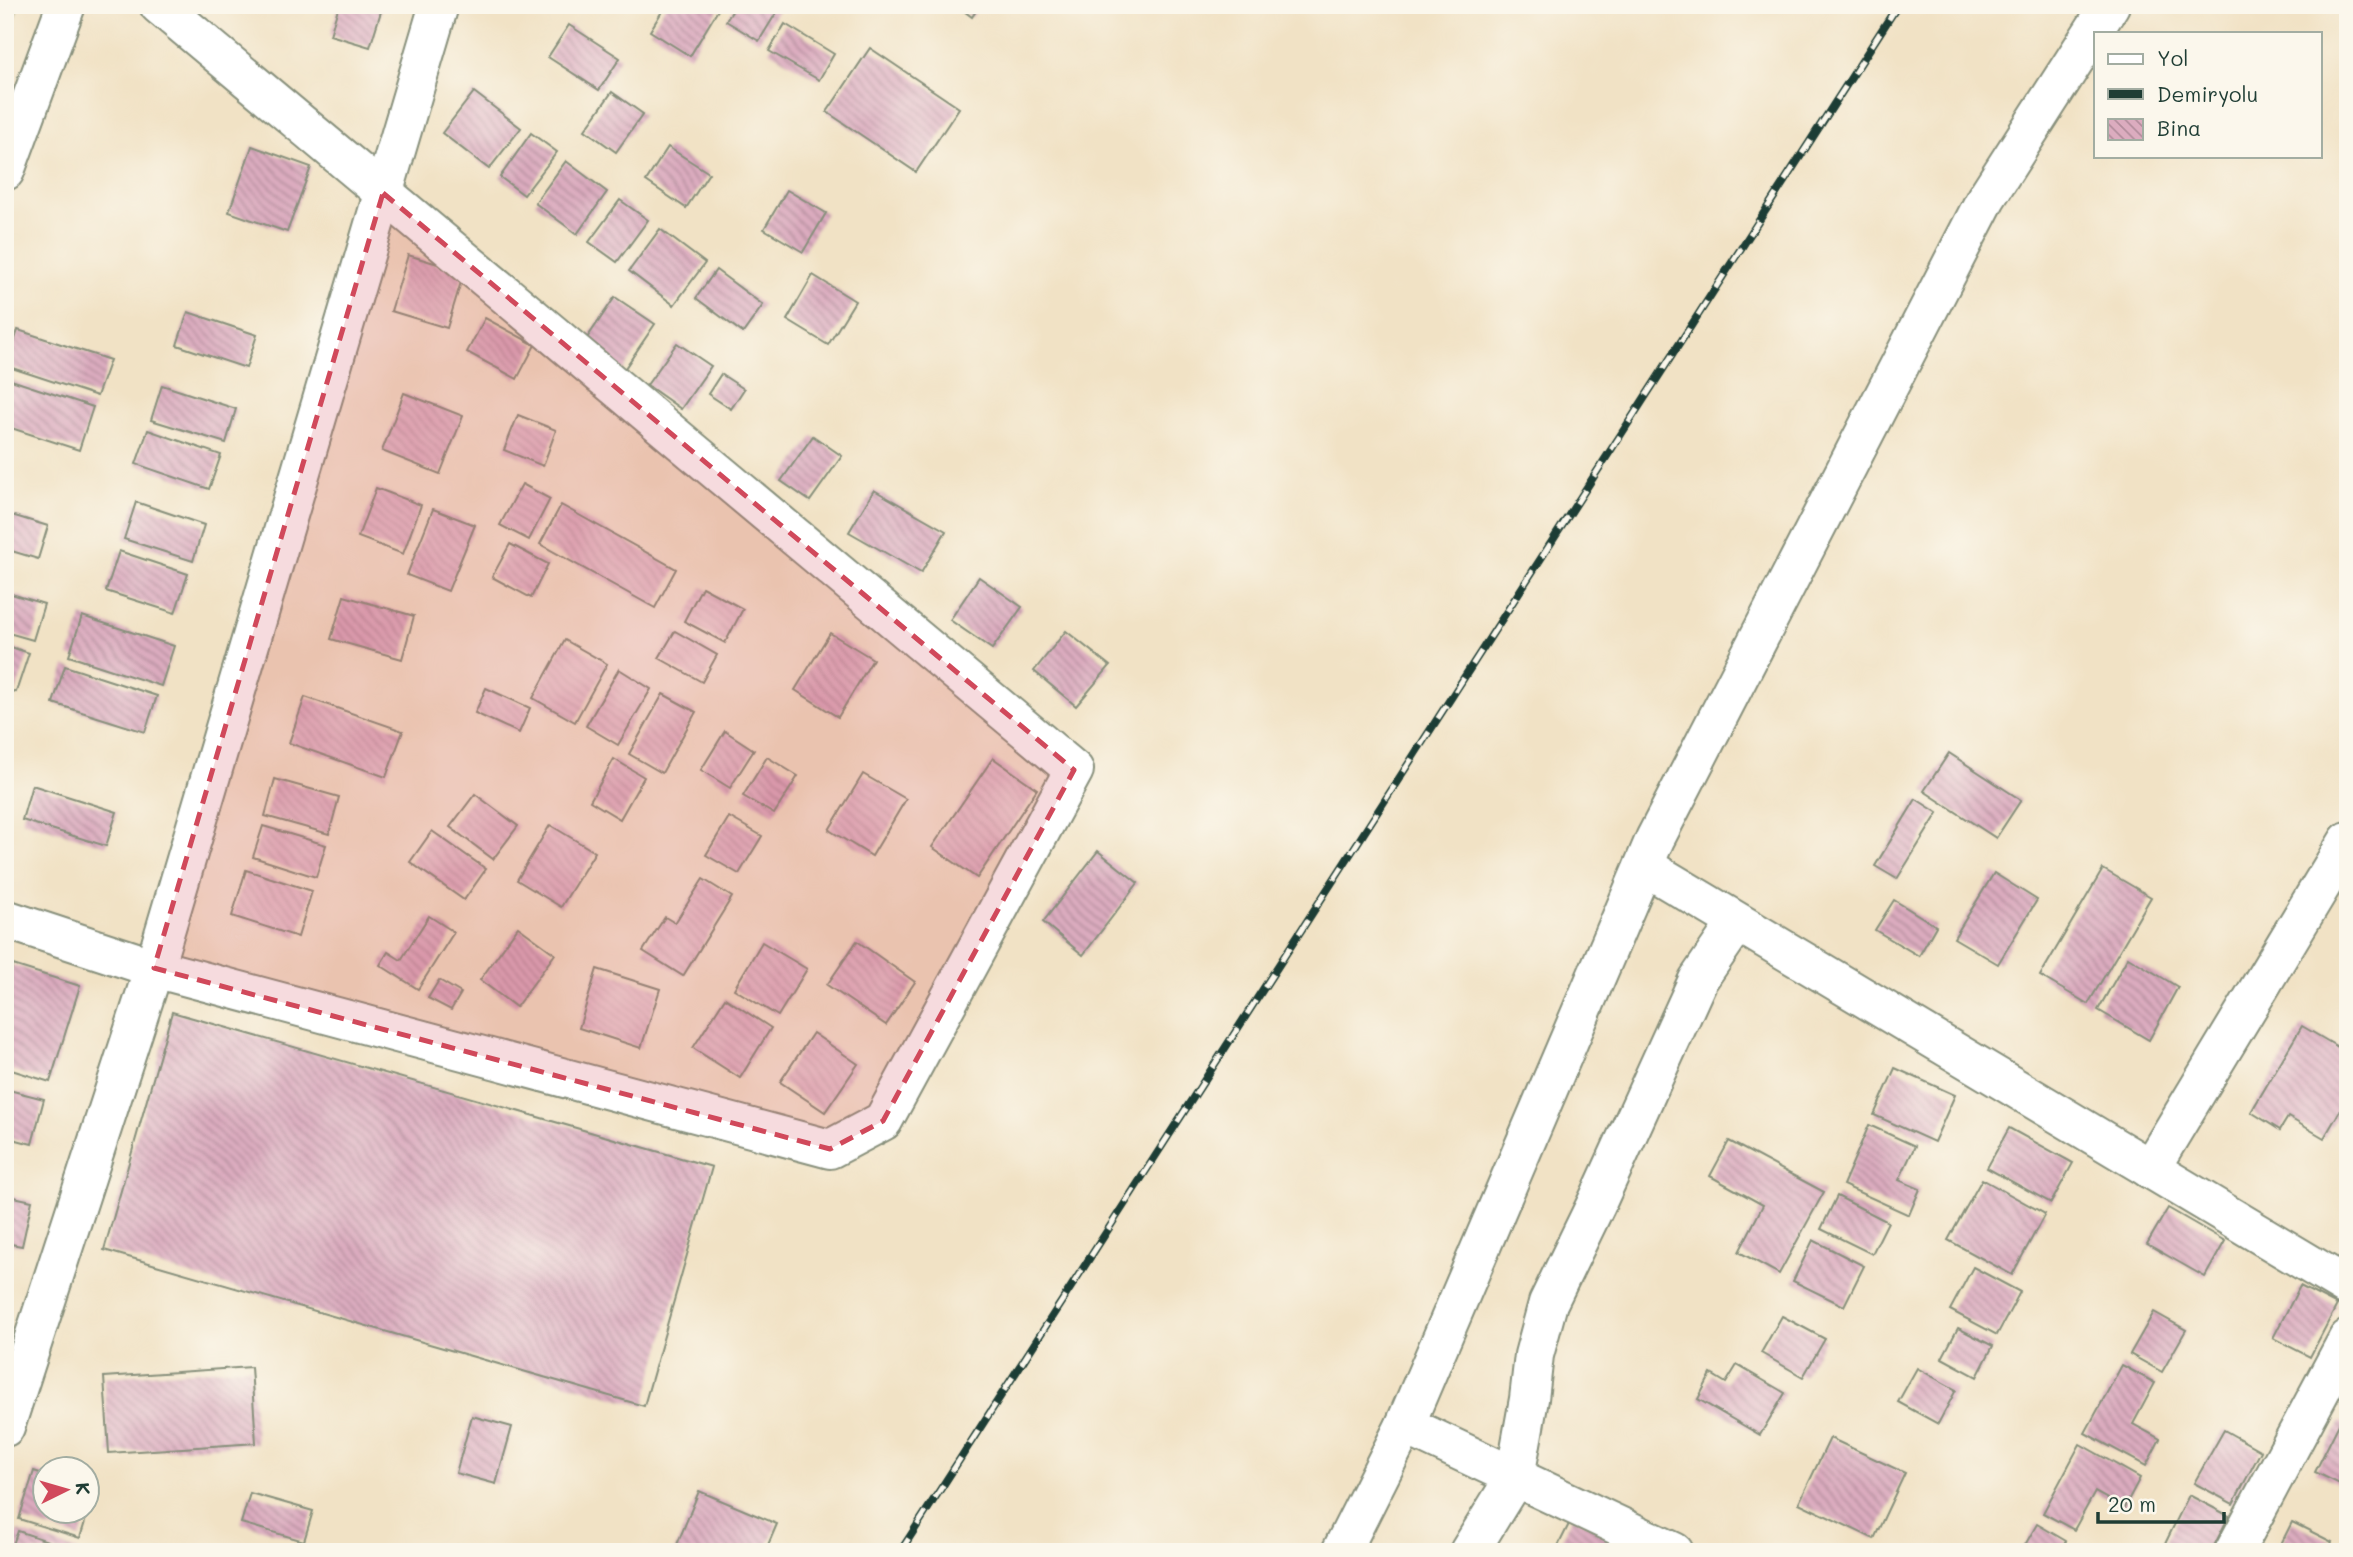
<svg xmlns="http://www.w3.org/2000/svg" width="2353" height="1557" font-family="Mali,sans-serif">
	<defs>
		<pattern id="park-dots" width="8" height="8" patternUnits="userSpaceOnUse" patternTransform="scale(1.75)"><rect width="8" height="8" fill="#a9d27d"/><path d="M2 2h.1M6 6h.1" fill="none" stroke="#91b56d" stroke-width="1.8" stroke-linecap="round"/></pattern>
		<pattern id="building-back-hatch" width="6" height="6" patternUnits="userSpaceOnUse" patternTransform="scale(1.75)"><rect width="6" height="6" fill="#dcacbf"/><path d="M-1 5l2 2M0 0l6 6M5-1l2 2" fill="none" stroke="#b28d9c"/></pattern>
	</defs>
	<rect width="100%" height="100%" fill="#fbf7ec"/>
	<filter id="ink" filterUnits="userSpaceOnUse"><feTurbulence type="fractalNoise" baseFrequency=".0143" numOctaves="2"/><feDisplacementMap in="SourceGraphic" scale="14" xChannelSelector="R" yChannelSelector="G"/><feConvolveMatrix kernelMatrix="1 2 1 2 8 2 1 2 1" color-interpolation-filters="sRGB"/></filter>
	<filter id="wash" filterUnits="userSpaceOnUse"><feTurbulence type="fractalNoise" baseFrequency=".00686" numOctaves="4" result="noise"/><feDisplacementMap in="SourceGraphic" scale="28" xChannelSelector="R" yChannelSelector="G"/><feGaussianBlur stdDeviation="1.57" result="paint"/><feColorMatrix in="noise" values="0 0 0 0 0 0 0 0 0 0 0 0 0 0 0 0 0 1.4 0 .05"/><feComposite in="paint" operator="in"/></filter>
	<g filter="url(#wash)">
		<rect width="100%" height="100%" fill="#f1e2c5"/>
		<polygon fill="url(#park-dots)" stroke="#648858" stroke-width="2" points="5,5 18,5 5,44"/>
		<g id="blocks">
			<g fill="url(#building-back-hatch)">
				<polygon points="339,5 383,5 370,47 330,35"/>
				<polygon points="666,5 721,5 690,56 650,31"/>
				<polygon points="736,5 781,5 759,41 726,21"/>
				<polygon points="956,5 980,5 972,17"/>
				<polygon points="785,24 834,54 819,80 769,51"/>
				<polygon points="569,25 620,58 599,90 548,57"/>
				<polygon points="870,48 959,108 916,172 827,112"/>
				<polygon points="474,92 521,128 489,169 442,133"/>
				<polygon points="612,92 643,114 616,152 585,130"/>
				<polygon points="531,133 557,152 524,195 500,177"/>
				<polygon points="252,146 311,167 287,232 229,212"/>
				<polygon points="668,147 709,173 686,208 646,181"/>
				<polygon points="566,161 607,192 577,234 535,203"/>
				<polygon points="787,190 826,213 803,252 764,229"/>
				<polygon points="620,200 648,220 617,262 589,242"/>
				<polygon points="660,229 705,263 674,305 629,271"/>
				<polygon points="408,255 464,272 447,328 391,311"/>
				<polygon points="716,270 763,305 743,333 696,298"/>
				<polygon points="813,275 855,301 828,345 787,320"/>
				<polygon points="615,297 655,324 623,371 583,344"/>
				<polygon points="188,312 257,335 246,368 177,345"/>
				<polygon points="485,318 535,345 517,379 467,352"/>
				<polygon points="18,330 110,360 97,396 6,366"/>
				<polygon points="677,343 711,366 681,409 647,385"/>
				<polygon points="721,374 744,389 731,409 708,394"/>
				<polygon points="5,378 93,407 79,450 5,426"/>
				<polygon points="162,385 236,409 226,443 151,420"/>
				<polygon points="404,393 463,416 440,474 382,451"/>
				<polygon points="518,415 556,430 543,466 504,450"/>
				<polygon points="148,430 221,455 209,489 136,464"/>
				<polygon points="813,436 842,456 810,501 781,481"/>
				<polygon points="522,484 550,499 529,540 500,525"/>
				<polygon points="376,488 421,505 403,554 358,537"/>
				<polygon points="874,490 946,531 921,573 849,532"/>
				<polygon points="136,502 204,525 193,561 124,539"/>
				<polygon points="561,505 676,569 655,608 540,544"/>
				<polygon points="433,509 475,525 448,591 407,575"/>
				<polygon points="5,513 48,526 38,559 5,549"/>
				<polygon points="510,544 548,564 531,598 492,577"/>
				<polygon points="119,551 188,574 175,613 106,591"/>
				<polygon points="979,577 1022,607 992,649 950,620"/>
				<polygon points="702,587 743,609 725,643 684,621"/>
				<polygon points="5,592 44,604 33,640 5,632"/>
				<polygon points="344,596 414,616 402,659 331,639"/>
				<polygon points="82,616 174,646 161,686 69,656"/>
				<polygon points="675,631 717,655 702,682 659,658"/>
				<polygon points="1066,631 1110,666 1076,706 1034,671"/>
				<polygon points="830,633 873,659 838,717 795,690"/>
				<polygon points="565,640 607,664 575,722 533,698"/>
				<polygon points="5,645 29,653 16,692 5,689"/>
				<polygon points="65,666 157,696 145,732 53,703"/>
				<polygon points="619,669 651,689 618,745 586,726"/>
				<polygon points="486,688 530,708 519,733 475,713"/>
				<polygon points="663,694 696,712 662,773 629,754"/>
				<polygon points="305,697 403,731 386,777 289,743"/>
				<polygon points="725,731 754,750 730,788 701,770"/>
				<polygon points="1949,753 2021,800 1996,838 1924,791"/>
				<polygon points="767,757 798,776 774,814 743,796"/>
				<polygon points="993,758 1037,789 977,878 932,847"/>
				<polygon points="614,759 644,777 620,819 590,801"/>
				<polygon points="863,774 906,799 872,856 829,830"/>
				<polygon points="275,779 339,797 329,834 265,816"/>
				<polygon points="32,785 117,812 106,846 22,820"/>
				<polygon points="475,794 518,826 493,859 450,827"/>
				<polygon points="1916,799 1938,813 1897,879 1875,866"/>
				<polygon points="729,817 762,836 739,874 706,855"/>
				<polygon points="550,825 595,852 561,907 517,880"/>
				<polygon points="263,826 326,845 316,877 253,857"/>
				<polygon points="432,831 486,869 464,900 410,862"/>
				<polygon points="1098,851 1138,883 1083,955 1043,922"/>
				<polygon points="2103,869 2151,897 2088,1004 2040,976"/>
				<polygon points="246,870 312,891 298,937 232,916"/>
				<polygon points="1994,873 2037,900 1998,964 1954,938"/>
				<polygon points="703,879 732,897 683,976 643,951 665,917 675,923"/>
				<polygon points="1894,900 1936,926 1919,956 1875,930"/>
				<polygon points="429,916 454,932 418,989 380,965 388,952 401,960"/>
				<polygon points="518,927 555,954 516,1007 480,980"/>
				<polygon points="857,941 915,982 886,1025 827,985"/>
				<polygon points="762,942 807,969 778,1016 734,989"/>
				<polygon points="2128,957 2178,987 2149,1040 2098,1010"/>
				<polygon points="13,965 80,986 50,1082 5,1068 5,988"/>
				<polygon points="597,969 660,989 641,1048 579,1028"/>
				<polygon points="439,980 461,993 451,1010 428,998"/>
				<polygon points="725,998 771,1028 740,1078 693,1048"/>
				<polygon points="172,1012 712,1167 644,1406 104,1250"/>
				<polygon points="2302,1026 2348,1053 2348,1097 2324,1138 2288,1117 2280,1130 2251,1112"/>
				<polygon points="813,1033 858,1064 825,1112 780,1082"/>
				<polygon points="1895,1068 1955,1095 1934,1142 1874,1115"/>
				<polygon points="5,1089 44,1099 32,1144 5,1137"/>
				<polygon points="1869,1125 1915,1146 1899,1180 1920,1189 1909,1215 1843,1185"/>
				<polygon points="2009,1128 2073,1163 2051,1203 1987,1168"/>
				<polygon points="1729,1141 1824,1192 1779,1274 1739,1252 1763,1205 1710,1176"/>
				<polygon points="1982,1179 2045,1214 2012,1275 1948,1240"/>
				<polygon points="5,1195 32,1201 22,1246 5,1243"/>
				<polygon points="1837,1196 1888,1222 1872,1254 1821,1229"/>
				<polygon points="2168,1208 2225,1241 2205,1277 2147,1244"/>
				<polygon points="1813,1240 1864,1266 1844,1306 1793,1281"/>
				<polygon points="1973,1267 2020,1292 1997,1335 1950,1310"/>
				<polygon points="2300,1286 2337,1305 2310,1357 2273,1338"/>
				<polygon points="2154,1312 2186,1330 2162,1372 2130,1354"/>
				<polygon points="1782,1316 1825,1339 1803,1377 1761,1353"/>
				<polygon points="1958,1328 1993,1346 1977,1377 1942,1358"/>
				<polygon points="1737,1365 1785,1393 1760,1435 1698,1399 1711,1374 1726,1383"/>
				<polygon points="2122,1365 2155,1383 2133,1424 2160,1439 2146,1466 2085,1433"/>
				<polygon points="251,1367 256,1443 109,1453 104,1377"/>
				<polygon points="1917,1368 1956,1390 1938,1424 1898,1402"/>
				<polygon points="472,1416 512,1427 496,1484 456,1473"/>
				<polygon points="2340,1422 2348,1426 2348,1488 2315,1472"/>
				<polygon points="2224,1430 2261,1451 2233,1504 2194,1483"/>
				<polygon points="1830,1438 1905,1473 1874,1539 1799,1503"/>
				<polygon points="2080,1444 2140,1478 2124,1508 2095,1492 2074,1530 2043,1513"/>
				<polygon points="34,1471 46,1475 46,1512 88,1512 80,1538 19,1519"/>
				<polygon points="699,1491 777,1524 765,1552 674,1552"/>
				<polygon points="250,1493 313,1511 304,1541 241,1523"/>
				<polygon points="2189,1495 2229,1516 2211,1552 2161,1552"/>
				<polygon points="1573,1516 1643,1552 1555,1552"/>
				<polygon points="2292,1522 2332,1542 2327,1552 2277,1552"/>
				<polygon points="2037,1524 2066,1541 2060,1552 2021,1552"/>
				<polygon points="18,1531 77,1551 77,1552 10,1552"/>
			</g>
		</g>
	</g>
	<g filter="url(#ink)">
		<use href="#blocks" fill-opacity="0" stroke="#88907c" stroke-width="2"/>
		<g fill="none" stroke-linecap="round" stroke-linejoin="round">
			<defs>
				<g id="street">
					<polyline points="5,171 66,5"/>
					<polyline points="1644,866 2348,1287"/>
					<polyline points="5,919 154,968 830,1149 883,1121 1074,770 159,5"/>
					<polyline points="2150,1169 2348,841"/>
					<polyline points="1469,1552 1515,1477 1529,1399 1534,1355 1548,1303 1598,1200 1698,980 1737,923"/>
					<polyline points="2234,1552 2348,1339"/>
				</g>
				<g id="secondary">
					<polyline points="1405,1425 1674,1552"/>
					<polyline points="5,1427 154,968 439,5"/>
					<polyline points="1341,1552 1405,1425 1655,839 1986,198 2110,5"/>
				</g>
			</defs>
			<use href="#street" stroke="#88907c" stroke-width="42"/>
			<use href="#secondary" stroke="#88907c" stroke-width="42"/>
			<use href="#street" stroke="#fff" stroke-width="38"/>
			<use href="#secondary" stroke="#fff" stroke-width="38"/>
			<defs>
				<polyline id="rail" points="900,1552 1898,5"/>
			</defs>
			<use href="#rail" stroke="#1f3d34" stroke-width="8"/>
			<use href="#rail" stroke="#fbf7ec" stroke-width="5" stroke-dasharray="16" stroke-linecap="butt"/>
		</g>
	</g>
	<path fill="#d1495b" fill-opacity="0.2" stroke="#d1495b" stroke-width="5" stroke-dasharray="14 9" stroke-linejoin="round" d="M383,193L1074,770L883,1121L830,1149L154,968Z"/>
	<rect width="2353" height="1557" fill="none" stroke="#fbf7ec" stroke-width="28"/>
	<rect x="2094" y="32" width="228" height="126" fill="#fbf7ec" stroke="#a3ada2" stroke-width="2"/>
	<rect x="2108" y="54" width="35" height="10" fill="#ffffff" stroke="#a3ada2" stroke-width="2"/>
	<text x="2157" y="66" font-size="21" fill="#1f3d34">Yol</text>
	<rect x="2108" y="89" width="35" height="10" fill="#1f3d34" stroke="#a3ada2" stroke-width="2"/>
	<text x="2157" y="102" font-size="21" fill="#1f3d34">Demiryolu</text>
	<rect x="2108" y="119" width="35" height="21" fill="url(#building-back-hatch)" stroke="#a3ada2" stroke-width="2"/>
	<text x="2157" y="136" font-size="21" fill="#1f3d34">Bina</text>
	<g transform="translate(66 1490) rotate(85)"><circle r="33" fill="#fbf7ec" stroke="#a3ada2" stroke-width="2"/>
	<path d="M0-5L12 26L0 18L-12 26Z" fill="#d1495b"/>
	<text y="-10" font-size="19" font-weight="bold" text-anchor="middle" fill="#1f3d34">K</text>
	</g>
	<path d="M2098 1512v10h126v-10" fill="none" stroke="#1f3d34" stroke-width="3.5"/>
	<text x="2108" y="1512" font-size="21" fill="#1f3d34" stroke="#fbf7ec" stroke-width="5" paint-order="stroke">20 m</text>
</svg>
